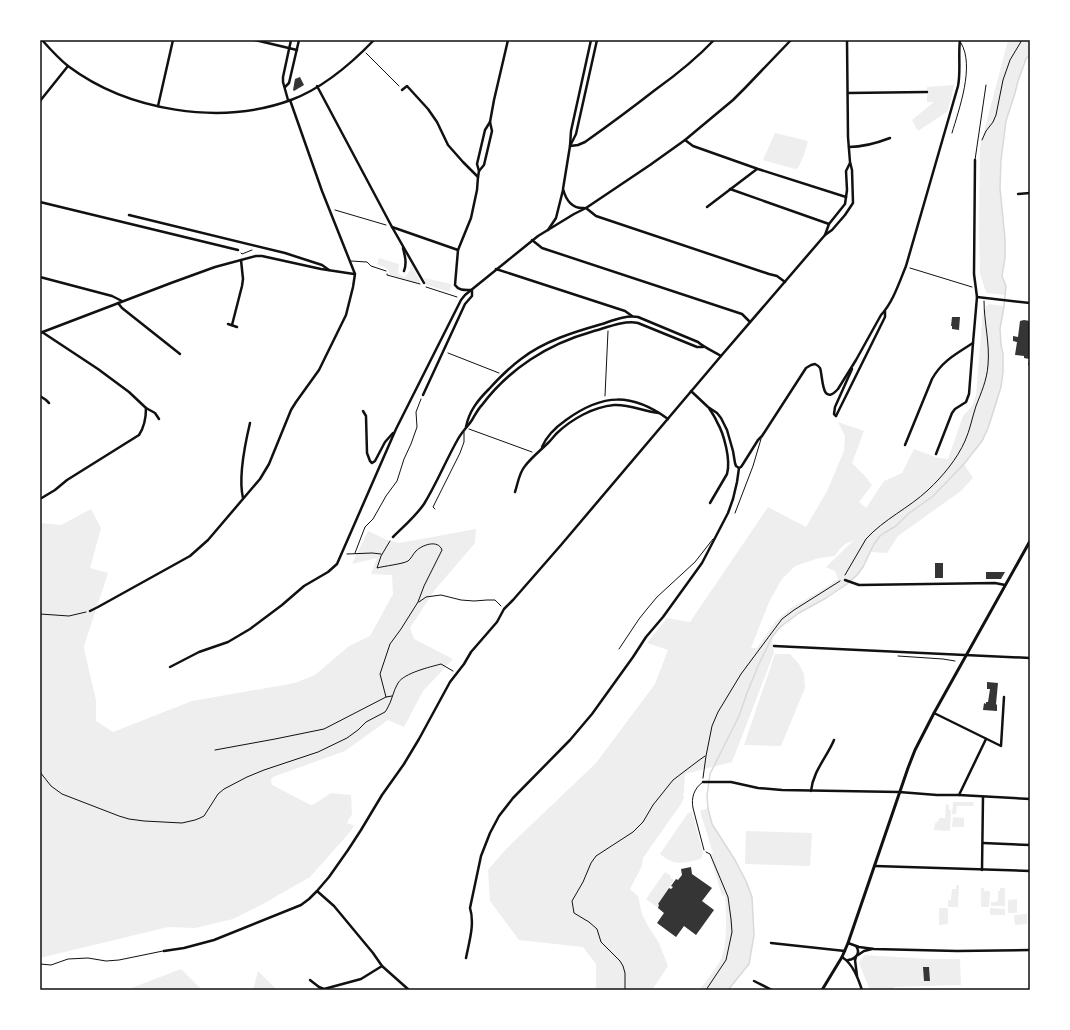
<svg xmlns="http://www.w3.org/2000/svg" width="1070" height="1030" font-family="'Work Sans',sans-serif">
	<rect width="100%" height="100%" fill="#fff"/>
	<g fill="#eee" fill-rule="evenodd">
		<polygon points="1008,40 1030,40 1030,54 1026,59 1018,81 1015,93 1006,121 1001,160 1000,188 1005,239 1005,258 1002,276 1006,286 1005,295 987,293 985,289 980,274 979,228 980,147"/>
		<polygon points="954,85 948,111 918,131 912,120 934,102 927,102 927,87"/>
		<polygon points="775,133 808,141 804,155 798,168 795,169 763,160"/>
		<polygon points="379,258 399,264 398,274 405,277 410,271 411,263 420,281 419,284 389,274 389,271 388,269 377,264"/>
		<polygon points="424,278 451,284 450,292 426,285"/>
		<path d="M989,304L1004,306C1002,319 999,331 1001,343C1001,353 1004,361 1003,371C1003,386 990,430 982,442C976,449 970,456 964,464L973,478L961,491L898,536L887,553L870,552C867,559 864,568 859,574C854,580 846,584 839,589C816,604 790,615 772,637L774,653L732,762L685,774L684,792L683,795L684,798L681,804L643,858L642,866L630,889L638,896L642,914L648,926L659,943L668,966L652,990H596V964L583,947L519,940L490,901L488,870L506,849L596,763L655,684L668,650L647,643L667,618L690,622L768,507L806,527L827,491L844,451L845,436L838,422L864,431L852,463L864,475L872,485L859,502L866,508L884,481L902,473L914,449L938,458H939L948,459L963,416L972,406L976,396L983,309ZM853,541L826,567L835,571L838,579L814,595L792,607L775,622L757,648H751L769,602L782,579L795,566L819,558L835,556C839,549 844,543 853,541Z"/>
		<polygon points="91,509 101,528 90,568 108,573 84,646 84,649 96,700 96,721 113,732 192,701 295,683 315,675 349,646 370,636 393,594 392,575 371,574 377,558 352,564 368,531 387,540 399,543 476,529 475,543 434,591 410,628 414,639 453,659 423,691 404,727 388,720 345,751 273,777 271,780 272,785 311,805 314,804 331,793 351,795 352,814 347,823 354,826 350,832 310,877 273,898 269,901 233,919 195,928 168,927 40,958 40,523 61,525"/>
		<polygon points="775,654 790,654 799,664 804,674 805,688 781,746 744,745"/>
		<polygon points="953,802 974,802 973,806 957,806 956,814 952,814"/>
		<polygon points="946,804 949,805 949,810 951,810 950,831 934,830 935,823 937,823 937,821 939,821 939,818 945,818"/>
		<path d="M708,808L712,824L735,860L746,881L752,897L754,935L749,964L728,990H699C706,981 717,968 721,959C728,943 726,913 725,895L722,896L710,855L713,853L700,811Z"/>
		<path d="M692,812L703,853C702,856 702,857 700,859C695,861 678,864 674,862C669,861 664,857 660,854L688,813Z"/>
		<polygon points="953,817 964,818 964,827 952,827"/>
		<polygon points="746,831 812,833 810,866 745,864"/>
		<polygon points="665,872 671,876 670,877 674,880 658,904 659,905 658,908 646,899"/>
		<polygon points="956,885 959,885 958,907 948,907 948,900 951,900 952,889 956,889"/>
		<polygon points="981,888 984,888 984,891 990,891 989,907 981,907"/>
		<polygon points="1000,888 1005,888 1005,906 991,906 991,902 997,902 997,900 998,899 998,891 1000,891"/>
		<polygon points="1017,899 1017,913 1008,913 1008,900"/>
		<polygon points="939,908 948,908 948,924 939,925"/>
		<polygon points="990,908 1005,909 1005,915 990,915"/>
		<polygon points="1027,914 1027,924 1015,925 1014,915"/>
		<polygon points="864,955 929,959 960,959 961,985 894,987 893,990 870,990 859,963"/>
		<polygon points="181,969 202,990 126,990"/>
		<polygon points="258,971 277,990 253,990"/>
	</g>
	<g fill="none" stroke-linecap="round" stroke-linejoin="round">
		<polyline stroke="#d9d9d9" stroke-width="1.5" points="728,990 749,964 754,935 752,897 746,881 735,860 712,824 708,808 707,796 710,774 739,716 747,693 758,666 772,637 780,627 799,613 826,598 847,584 857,575 863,567 874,544 880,536 884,533 896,526 908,514 933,496 964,464 982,441 988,428 1001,387 1003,372 1003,354 1001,345 1000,329 1004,306 1006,286 1002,276 1005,258 1005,239 1000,188 1001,160 1006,121 1015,93 1018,81 1026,59 1030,54"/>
	</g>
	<g fill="#353535">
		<polygon points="300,77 304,85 294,91 293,90 295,79"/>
		<polygon points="952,317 960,317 959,330 952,329 952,326 951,326"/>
		<polygon points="1024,320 1030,321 1030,365 1028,365 1029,359 1024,358 1024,356 1015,355 1017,342 1013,341 1013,336 1018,337 1020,321"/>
		<rect x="935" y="563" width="8" height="15"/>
		<polygon points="986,572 1005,572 1001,579 986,579"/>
		<polygon points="987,682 998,683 996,704 997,705 997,711 983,710 984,703 986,704 986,702 988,702 990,689 987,689"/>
		<polygon points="691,867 692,874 712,888 702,901 714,910 696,935 684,926 676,937 657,923 664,913 658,908 659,905 658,904 669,888 671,889 673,887 671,886 676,879 678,880 682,875 681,869"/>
		<polygon points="923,967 929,967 930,981 924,981"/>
	</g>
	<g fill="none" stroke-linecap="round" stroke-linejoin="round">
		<g stroke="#111" stroke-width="1">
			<polyline points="366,53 399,86"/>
			<polyline points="982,140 986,131 993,122 996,115 1003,80 1010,60 1022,40"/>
			<polyline points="335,210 386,225"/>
			<polyline points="241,253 242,254 252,250"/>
			<polyline points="910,268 972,287"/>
			<polyline points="387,274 387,275 420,284"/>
			<polyline points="426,287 457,297"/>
			<polyline points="448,353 499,373"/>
			<polyline points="605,396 608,331"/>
			<polyline points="469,429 532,452"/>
			<polyline points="355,553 365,527 373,519 386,496 397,481 404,459 411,444 417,427 416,412 421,399"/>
			<polyline points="347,554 372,553 381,554"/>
			<path d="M845,575L866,539C884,519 909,508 928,490C943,476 957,459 965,441C970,430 972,418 976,406C981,393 987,380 988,365C990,344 984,322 984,301"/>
			<polyline points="419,602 426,597 441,595 461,600 474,601 487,600 495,600 501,606"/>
			<polyline points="40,614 69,616 86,612"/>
			<polyline points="898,656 943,659 955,661"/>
			<path d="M386,697L380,674L390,644L401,629L418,602L424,586L442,550C438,539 422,545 416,551C413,554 411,559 408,561C403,564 384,566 377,568L381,556L390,541"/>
			<polyline points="215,750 275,739 324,729 386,697 392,696"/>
			<path d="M40,772L51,786L62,794L119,816L129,819L144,821L182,823L195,820L200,818L204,816L218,794L224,789L247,777L264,770L318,752L347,738L358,730L366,722L385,712L387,709C392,701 393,691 398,683C404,673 430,667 441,664L453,671"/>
			<polyline points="703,778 706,756 712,726 718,712 741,674 782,619 794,610 840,581"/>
			<polyline points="706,852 710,854 728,897 731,919 732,932 726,960 706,990"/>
			<polyline points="625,990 625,973 623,966 620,961 601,942 597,929 589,922 574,913 572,901 583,882 591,863 596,856 633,832 643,822 653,805 673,780 698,761 705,756"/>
		</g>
		<g stroke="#111" stroke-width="1">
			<path d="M952,133C959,109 975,66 961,43"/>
			<polyline points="975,160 986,85"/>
			<polyline points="351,261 367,262 371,266 386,271"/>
			<polyline points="435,509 433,507 460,453 464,442 464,432"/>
			<polyline points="735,513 753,466 761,439"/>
			<polyline points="619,649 639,619 647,609 657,597 695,562 713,539"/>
			<path d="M703,782C694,788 691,798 693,808L704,850"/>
			<polyline points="40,964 51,965 68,959 88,958 106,961 119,960 163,951"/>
		</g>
		<g stroke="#111" stroke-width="2.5">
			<path d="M42,40C50,49 58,58 68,66C128,111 220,126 291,100C323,88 351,64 374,40"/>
			<polyline points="255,40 297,50"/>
			<polyline points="317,86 392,227 424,283"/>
			<polyline points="285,87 289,83 299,40"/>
			<polyline points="402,90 407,86 428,109 437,122 448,145 463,162 478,177"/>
			<polyline points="848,93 927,92"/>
			<polyline points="288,100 283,82 283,77 291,40"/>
			<polyline points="40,101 68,66"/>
			<polyline points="158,106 173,40"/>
			<polyline points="685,140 693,146 758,169 846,197"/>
			<polyline points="571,144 576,134 597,40"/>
			<path d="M570,146L578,145L585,142C609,125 632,108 655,90C676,75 696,59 714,40"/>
			<path d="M849,147C863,147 877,143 890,138"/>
			<polyline points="479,171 477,164 485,130 490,122 494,100 508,40"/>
			<polyline points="730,189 829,224"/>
			<polyline points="1018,194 1030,193"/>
			<polyline points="40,202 238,250"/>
			<polyline points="707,207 757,169"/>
			<path d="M584,208C572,209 566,200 563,189L570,146L571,131L591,40"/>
			<polyline points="586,208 596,216 769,274 777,276 785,282"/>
			<polyline points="129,215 285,253 322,265 329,270"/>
			<polyline points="392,227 458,250"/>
			<polyline points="548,230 556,218 563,190"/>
			<polyline points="825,235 829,224 845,204 847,190 846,171 850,163"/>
			<polyline points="532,240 542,248 742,314 750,322"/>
			<path d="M403,248C405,256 407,263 404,271"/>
			<polyline points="496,269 625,311 632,316"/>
			<polyline points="40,277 112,296 122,301"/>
			<path d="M472,290C465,290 459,291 455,285L458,250L471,218L477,190L478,177L479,171L484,165L492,131L490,122"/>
			<polyline points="977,297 1030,303"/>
			<polyline points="118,303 122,308 180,354"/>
			<polyline points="228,324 237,327"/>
			<polyline points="232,325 242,286 243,279 241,260"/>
			<polyline points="42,332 98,369 129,392 146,408 155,413 159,419"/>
			<polyline points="40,333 171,283 215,267 256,256 262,256 321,269 354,274"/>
			<path d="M691,391L708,407L717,413L721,418L727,430L733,451L735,463L736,466L739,468L741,467L743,464L758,440L762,436L806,368L811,365L815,364C817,365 819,366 820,368C823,375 821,408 838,389L856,360L881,315C893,302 899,283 906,266L958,86C961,71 958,55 960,40"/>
			<polyline points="423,395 465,304 472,296 472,291"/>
			<polyline points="40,396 46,400 49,403"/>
			<path d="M709,408C712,413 715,417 717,422C724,434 731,460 727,474L710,503"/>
			<polyline points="363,411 366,416 367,453 370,461 372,463 375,461 385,442 393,433"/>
			<polyline points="836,416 885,317 885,311"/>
			<polyline points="836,416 834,414 835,407 852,369"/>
			<path d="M466,427C469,411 478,400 489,389C499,378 509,368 521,359C544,341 574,332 602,324C614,320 626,315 638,317L698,342C705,348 713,351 721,356"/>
			<path d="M905,445L932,379C942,361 956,354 973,343"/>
			<path d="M542,447C547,435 556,427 566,420C603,393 632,393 668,419"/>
			<polyline points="936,454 952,413 955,409 966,402 969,394 973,343 977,297 974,274 975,160"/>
			<path d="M515,492C518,483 519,473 525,466C532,457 541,450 549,442C552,439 554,436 557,433C572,419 593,407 614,405C630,404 644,412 659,413"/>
			<path d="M243,498C238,477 245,444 250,423"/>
			<path d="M40,499L55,490L67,480L139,435C145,426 146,418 146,408"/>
			<path d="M393,537C404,526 415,517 424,504C437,483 446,460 458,439C462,432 468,426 472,420C475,415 478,409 482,405C509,369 548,344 591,332C606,328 623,320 638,323L697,347H703"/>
			<polyline points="845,580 859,585 995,583 1005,585"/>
			<polyline points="90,611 98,607 190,556 208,540 260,479 269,464 291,410 296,402 319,370 346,315 353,287 355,274 322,191 290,100"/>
			<polyline points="774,646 1030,658"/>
			<polyline points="170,667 199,652 228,642 250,629 282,605 304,586 328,572 337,564 396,429 461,300 465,295 538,236 574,214 586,208 650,165 685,140 733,100 745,88 791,40"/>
			<polyline points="934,713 1001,746 1004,697"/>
			<polyline points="703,782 731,782 758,788 782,790 899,792 937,795 959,795 1030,799"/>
			<path d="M811,791C813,771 827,757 834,740"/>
			<polyline points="959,795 986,739"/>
			<polyline points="983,843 1030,845"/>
			<polyline points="875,866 1030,871"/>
			<polyline points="982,870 983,797"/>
			<polyline points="317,891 334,906 373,953 382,966 409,990"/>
			<polyline points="771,943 845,951"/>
			<polyline points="848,943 859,947 874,949 957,951 1030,950"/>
			<polyline points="164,951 184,948 214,940 301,905 309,899 317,891 329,877 348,850 361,830 382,795 404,764 419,739 450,682 464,664 471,652 497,622 504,609 513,600 561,545 721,356 825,235 832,230 845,215 853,203 852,170 850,162 848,137 847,40"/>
			<polyline points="858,955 864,951 872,949"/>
			<path d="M842,957C853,964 858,978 862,990"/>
			<polyline points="856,957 855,960 857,976"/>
			<path d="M466,958C469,942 475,924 470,908L481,856L490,833L499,816L513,798L570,740L592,714L633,657L646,637L663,617L702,563L728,513L733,499L737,482L739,468"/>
			<path d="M848,960C856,959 861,953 856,946"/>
			<polyline points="310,980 319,987 324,989 361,979 382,966"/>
			<polyline points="754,981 772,990"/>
		</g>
		<polyline stroke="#111" stroke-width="3" points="822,990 842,957 848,943 908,768 915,750 934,713 1030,541"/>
	</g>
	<rect width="1070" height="1030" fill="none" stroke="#ffffff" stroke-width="82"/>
	<rect x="41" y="41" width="988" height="948" fill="none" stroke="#111" stroke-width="1.5"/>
</svg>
